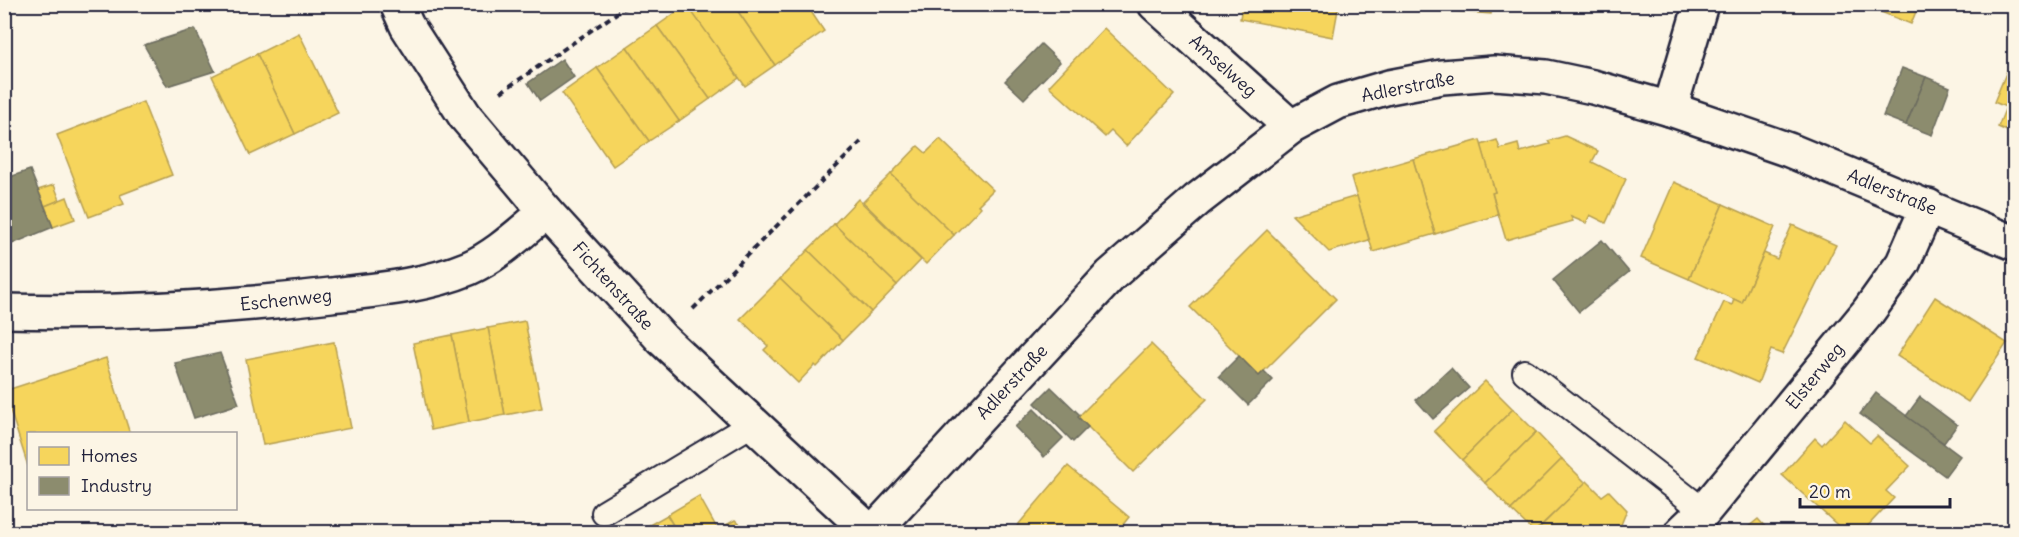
<svg xmlns="http://www.w3.org/2000/svg" width="2019" height="537" font-family="Delius,sans-serif">
	<rect width="100%" height="100%" fill="#fcf5e5"/>
	<filter id="ink" filterUnits="userSpaceOnUse"><feTurbulence type="fractalNoise" baseFrequency=".0167" numOctaves="2"/><feDisplacementMap in="SourceGraphic" scale="12" xChannelSelector="R" yChannelSelector="G"/><feConvolveMatrix kernelMatrix="1 2 1 2 8 2 1 2 1" color-interpolation-filters="sRGB"/></filter>
	<g filter="url(#ink)">
		<g fill="#f6d55c" stroke="#b69f52" stroke-width="1.5">
			<polygon points="240,4 256,4 242,10"/>
			<polygon points="688,4 739,78 710,99 657,26"/>
			<polygon points="703,4 733,4 775,65 745,86 692,12"/>
			<polygon points="733,4 806,4 824,31 775,65"/>
			<polygon points="1242,4 1339,4 1333,37 1240,19"/>
			<polygon points="1400,4 1492,4 1491,14 1400,7"/>
			<polygon points="1861,4 1919,4 1911,24"/>
			<polygon points="657,26 710,99 679,121 627,47"/>
			<polygon points="1104,28 1174,95 1126,146 1111,131 1105,137 1049,86"/>
			<polygon points="299,33 338,113 295,134 257,54"/>
			<polygon points="627,47 679,121 649,141 597,68"/>
			<polygon points="257,54 295,134 250,155 212,76"/>
			<polygon points="2009,66 2014,68 2014,134 1998,127 2006,107 1994,102"/>
			<polygon points="597,68 649,141 613,166 562,93"/>
			<polygon points="143,102 172,175 120,195 124,204 89,217 57,135"/>
			<polygon points="1565,136 1598,151 1592,162 1626,179 1606,223 1590,215 1586,223 1571,217 1573,221 1506,240 1492,193 1495,192 1481,145 1497,140 1500,149 1518,144 1520,152 1550,144 1548,141"/>
			<polygon points="940,139 993,190 978,205 981,207 954,235 891,174 918,146 926,153"/>
			<polygon points="1480,140 1495,192 1492,193 1498,215 1435,234 1413,159"/>
			<polygon points="1413,159 1435,234 1373,252 1351,177"/>
			<polygon points="891,174 954,235 926,264 863,202"/>
			<polygon points="1674,182 1723,204 1689,279 1641,258"/>
			<polygon points="54,185 60,200 45,206 38,190"/>
			<polygon points="1357,196 1369,240 1329,252 1292,215"/>
			<polygon points="67,197 75,219 53,227 45,206"/>
			<polygon points="858,199 921,260 897,285 834,224"/>
			<polygon points="1723,204 1775,227 1742,303 1689,279"/>
			<polygon points="834,224 897,285 871,312 808,250"/>
			<polygon points="1792,225 1836,245 1782,354 1771,350 1758,383 1698,357 1724,302 1732,305 1734,299 1742,303 1764,253 1777,259"/>
			<polygon points="1267,230 1336,299 1259,376 1190,307"/>
			<polygon points="808,250 871,312 843,340 780,279"/>
			<polygon points="780,279 843,340 817,367 815,365 798,383 764,350 768,346 740,319"/>
			<polygon points="1935,297 2007,343 1968,402 1897,356"/>
			<polygon points="525,321 542,408 505,415 488,328"/>
			<polygon points="488,328 505,415 469,422 452,335"/>
			<polygon points="452,335 469,422 431,430 413,343"/>
			<polygon points="334,342 351,428 263,445 246,359"/>
			<polygon points="1151,344 1207,399 1133,472 1078,417"/>
			<polygon points="106,358 130,434 28,434 28,466 4,391"/>
			<polygon points="1485,381 1513,409 1462,460 1434,431"/>
			<polygon points="1513,409 1536,432 1485,483 1462,460"/>
			<polygon points="1845,420 1870,443 1877,436 1910,466 1886,491 1894,498 1862,532 1845,532 1782,475 1815,438 1822,445"/>
			<polygon points="1536,432 1562,459 1511,510 1485,483"/>
			<polygon points="1562,459 1586,483 1534,532 1511,510"/>
			<polygon points="1068,466 1129,517 1117,532 1012,532"/>
			<polygon points="1587,481 1602,496 1609,491 1627,510 1618,532 1535,532"/>
			<polygon points="699,496 718,530 735,520 748,532 677,532 667,515"/>
			<polygon points="667,515 677,532 637,532"/>
			<polygon points="1758,519 1770,532 1742,532"/>
		</g>
		<g fill="#8c8c6e" stroke="#6c6c5f" stroke-width="1.5">
			<polygon points="195,29 215,71 167,86 144,45"/>
			<polygon points="1041,44 1060,62 1024,99 1005,81"/>
			<polygon points="562,59 574,77 540,101 528,83"/>
			<polygon points="1902,68 1926,77 1906,125 1883,116"/>
			<polygon points="1926,77 1950,87 1932,135 1906,125"/>
			<polygon points="30,170 53,227 5,247 4,193 6,188 4,179"/>
			<polygon points="1602,240 1629,272 1579,312 1553,280"/>
			<polygon points="220,353 239,404 194,418 175,363"/>
			<polygon points="1239,356 1259,376 1264,371 1273,380 1248,405 1219,376"/>
			<polygon points="1451,368 1469,388 1433,419 1416,400"/>
			<polygon points="1051,387 1080,415 1078,417 1088,427 1073,442 1035,403"/>
			<polygon points="1876,393 1960,456 1945,476 1860,414"/>
			<polygon points="1920,397 1957,425 1944,443 1906,416"/>
			<polygon points="1034,409 1063,438 1044,457 1015,427"/>
		</g>
		<g fill="none" stroke-linecap="round" stroke-linejoin="round">
			<defs>
				<g id="service">
					<polyline points="1525,372 1704,511"/>
					<polyline points="604,513 752,424"/>
				</g>
				<g id="minor">
					<polyline points="1155,4 1291,127"/>
					<polyline points="1670,109 1701,4"/>
					<path d="M4,311C113,314 223,308 331,295C376,290 426,286 469,268C498,255 521,232 546,212"/>
					<polyline points="873,532 1111,275 1197,200 1291,127 1338,102 1389,87 1442,77 1494,73 1546,77 1593,87 1670,109 1789,150 2014,243"/>
					<polyline points="1682,532 1704,511 1868,312 1903,263 1928,206"/>
				</g>
				<polyline id="tertiary" points="397,4 407,26 465,116 546,212 662,339 870,532"/>
			</defs>
			<use href="#service" stroke="#22223b" stroke-width="28"/>
			<use href="#minor" stroke="#22223b" stroke-width="38"/>
			<use href="#tertiary" stroke="#22223b" stroke-width="38"/>
			<g stroke="#22223b" stroke-width="4" stroke-dasharray="6 4.5" stroke-linecap="butt">
				<polyline points="501,92 630,4"/>
				<polyline points="693,309 861,142"/>
			</g>
			<use href="#service" stroke="#fcf5e5" stroke-width="24"/>
			<use href="#minor" stroke="#fcf5e5" stroke-width="33"/>
			<use href="#tertiary" stroke="#fcf5e5" stroke-width="33"/>
		</g>
	</g>
	<g text-anchor="middle" stroke-width="6" stroke-linejoin="round" paint-order="stroke">
		<g font-size="18" fill="#22223b" stroke="#fcf5e5">
			<text transform="translate(1223 66) rotate(42)" y="6">Amselweg</text>
			<text transform="translate(1408 87) rotate(-11)" y="6">Adlerstraße</text>
			<text transform="translate(1892 192) rotate(22)" y="6">Adlerstraße</text>
			<text transform="translate(613 286) rotate(48)" y="6">Fichtenstraße</text>
			<text transform="translate(286 300) rotate(-6)" y="6">Eschenweg</text>
			<text transform="translate(1815 376) rotate(-51)" y="6">Elsterweg</text>
			<text transform="translate(1012 382) rotate(-47)" y="6">Adlerstraße</text>
		</g>
	</g>
	<rect width="2019" height="537" fill="none" stroke="#fcf5e5" stroke-width="24"/>
	<rect x="12" y="12" width="1995" height="513" fill="none" stroke="#22223b" stroke-width="2" filter="url(#ink)"/>
	<rect x="27" y="432" width="210" height="78" fill="#fcf5e5" stroke="#a5a1a1" stroke-width="1.5"/>
	<rect x="39" y="447" width="30" height="18" fill="#f6d55c" stroke="#a5a1a1" stroke-width="1.5"/>
	<text x="81" y="462" font-size="18" fill="#22223b">Homes</text>
	<rect x="39" y="477" width="30" height="18" fill="#8c8c6e" stroke="#a5a1a1" stroke-width="1.5"/>
	<text x="81" y="492" font-size="18" fill="#22223b">Industry</text>
	<path d="M1800 498v9h150v-9" fill="none" stroke="#22223b" stroke-width="3"/>
	<text x="1809" y="498" font-size="18" fill="#22223b" stroke="#fcf5e5" stroke-width="4.5" paint-order="stroke">20 m</text>
</svg>
